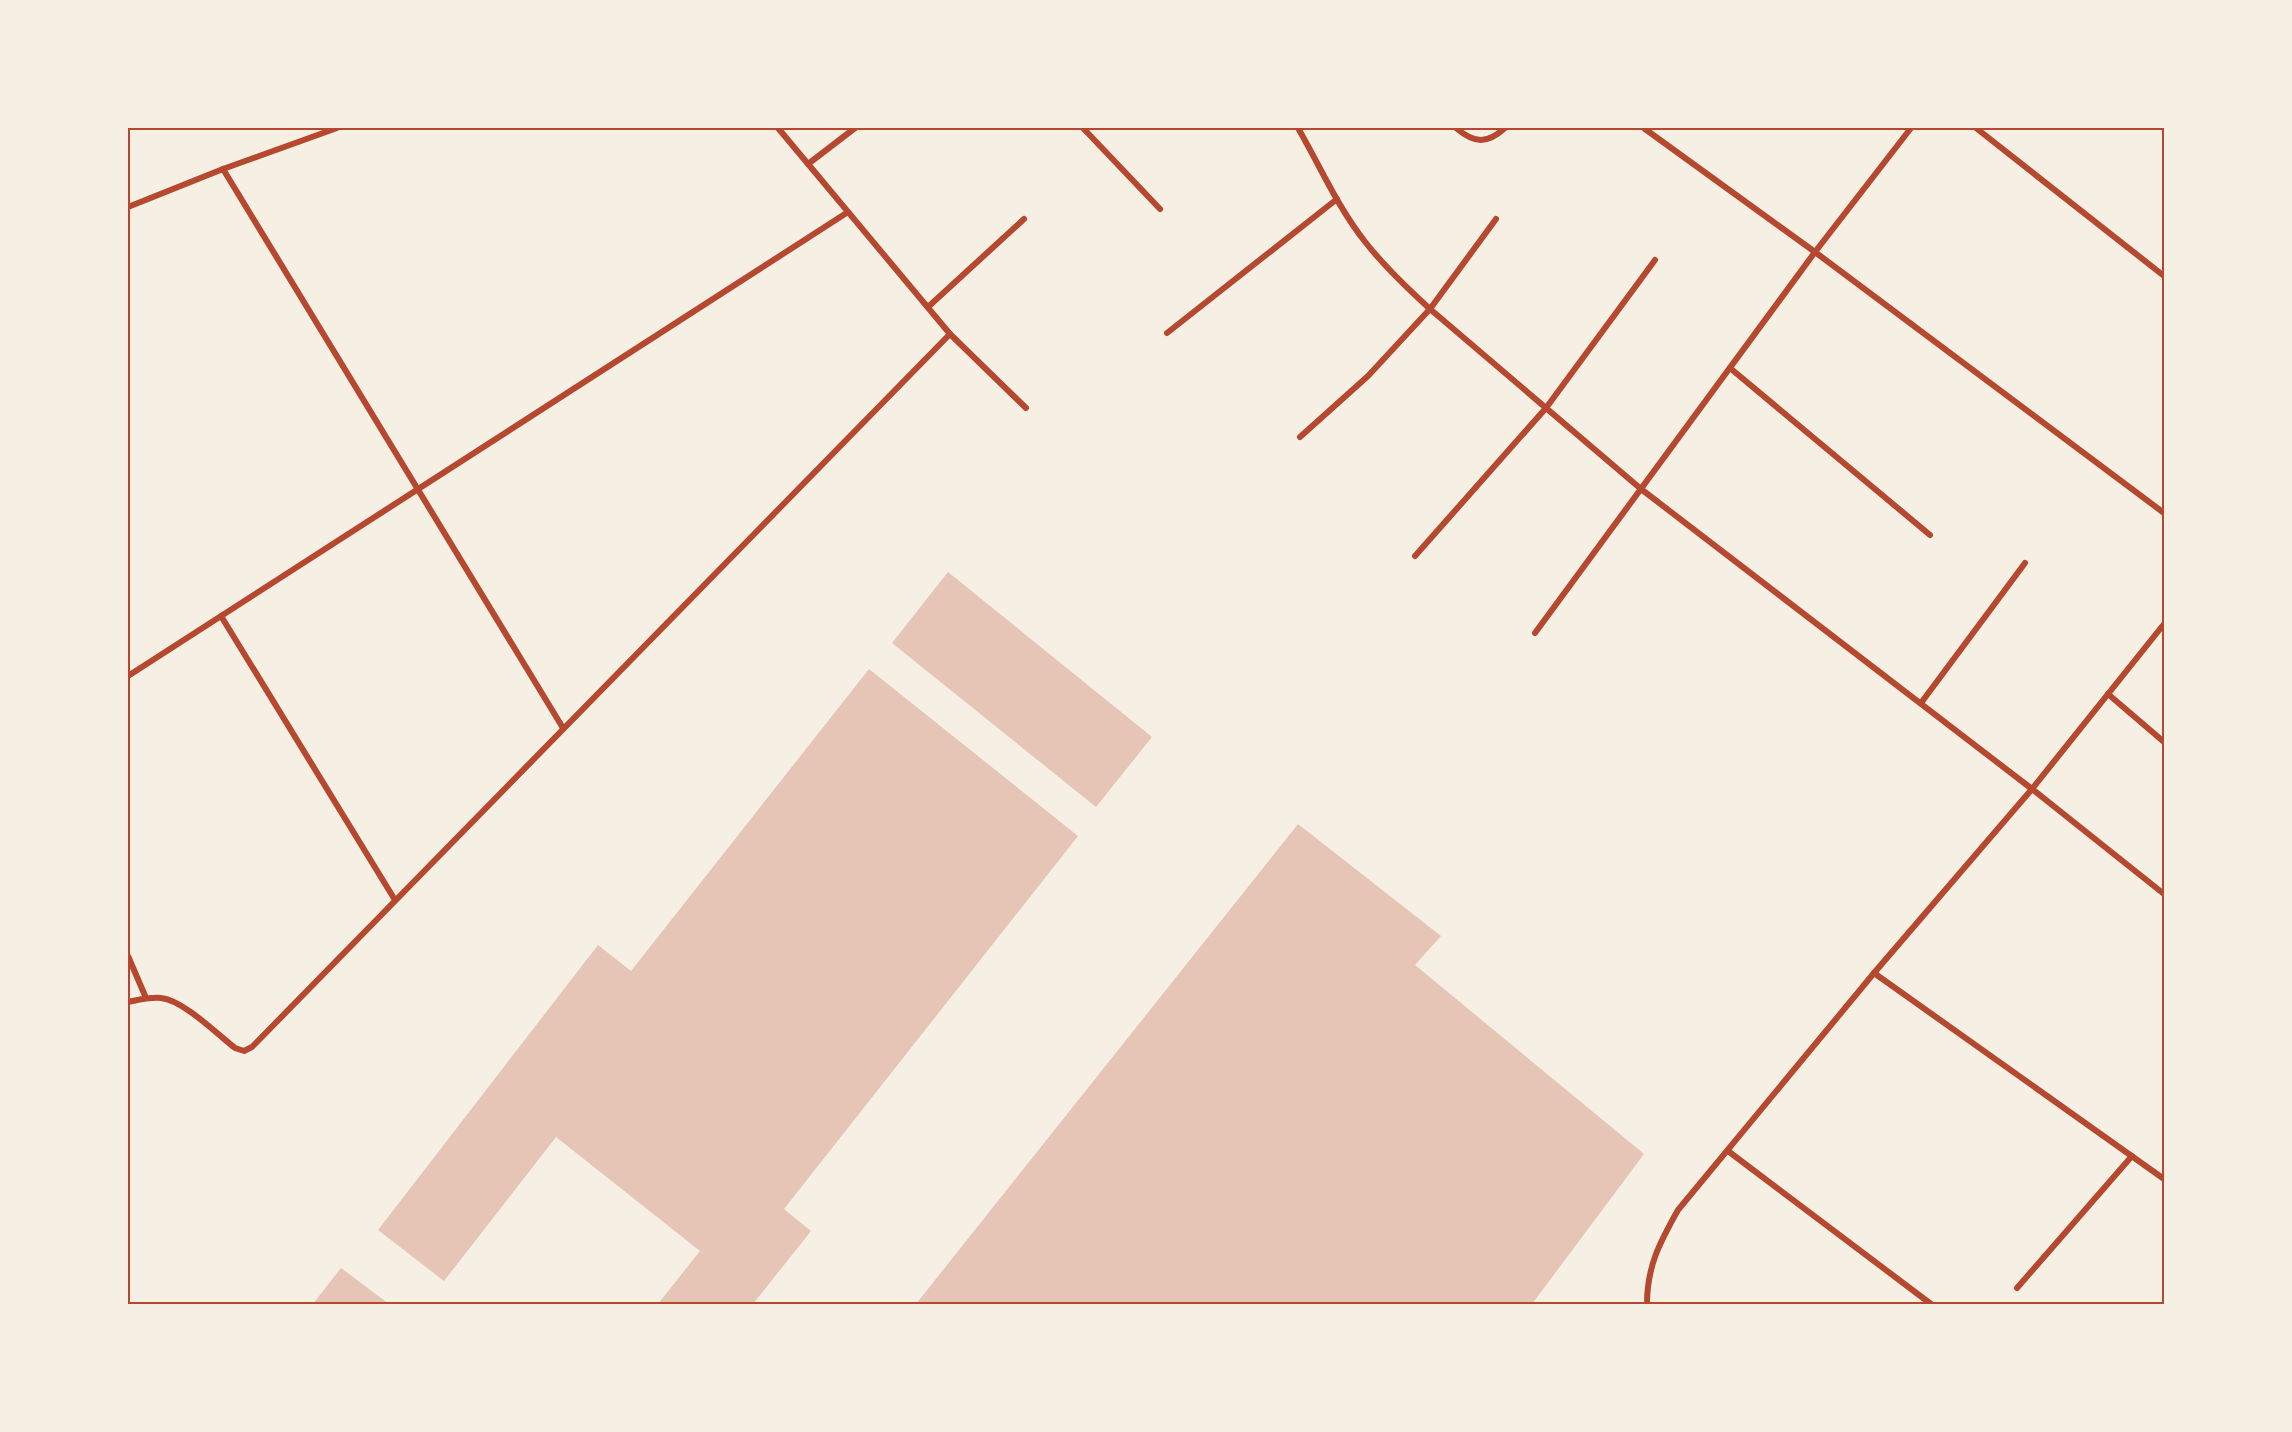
<svg xmlns="http://www.w3.org/2000/svg" width="2292" height="1432" font-family="'Open Sans',sans-serif">
	<rect width="100%" height="100%" fill="#f6efe4"/>
	<g fill="#e6c5b7">
		<polygon points="948,572 1152,737 1096,807 892,643"/>
		<polygon points="869,669 1078,836 784,1209 811,1231 753,1304 658,1304 700,1251 556,1137 444,1281 378,1230 598,945 631,971"/>
		<polygon points="1298,824 1441,936 1415,965 1644,1154 1532,1304 916,1304"/>
		<polygon points="341,1268 389,1304 313,1304"/>
	</g>
	<g fill="none" stroke-linecap="round" stroke-linejoin="round">
		<g stroke="#b5482f" stroke-width="6">
			<polyline points="778,128 950,334 1026,408"/>
			<polyline points="1083,128 1160,209"/>
			<path d="M1298,128C1320,166 1338,208 1366,243C1385,267 1407,288 1430,309L1641,489L2032,789L2164,894"/>
			<path d="M1456,128C1475,144 1487,144 1505,128"/>
			<polyline points="1976,128 2164,276"/>
			<polyline points="1645,129 1815,252 2164,513"/>
			<polyline points="808,164 855,128"/>
			<polyline points="223,169 563,728"/>
			<polyline points="128,207 223,169 337,128"/>
			<polyline points="928,307 1024,219"/>
			<polyline points="1167,333 1337,199"/>
			<polyline points="1730,368 1930,535"/>
			<polyline points="1300,437 1368,376 1430,309 1496,219"/>
			<polyline points="1415,556 1546,408 1655,260"/>
			<polyline points="221,616 395,900"/>
			<polyline points="1535,633 1815,252 1911,128"/>
			<polyline points="128,676 848,212"/>
			<polyline points="2108,694 2164,742"/>
			<polyline points="1921,703 2025,563"/>
			<polyline points="128,956 146,998"/>
			<polyline points="1874,973 2164,1179"/>
			<path d="M128,1002C138,1000 149,997 161,998C183,1000 217,1034 235,1048L244,1051L252,1047L950,334"/>
			<polyline points="1728,1151 1931,1304"/>
			<polyline points="2017,1288 2132,1156"/>
			<path d="M1647,1304C1647,1266 1660,1242 1678,1210L1874,973L2032,789L2164,624"/>
		</g>
	</g>
	<rect width="2292" height="1432" fill="none" stroke="#f6efe4" stroke-width="258"/>
	<rect x="129" y="129" width="2034" height="1174" fill="none" stroke="#b5482f" stroke-width="2"/>
</svg>
